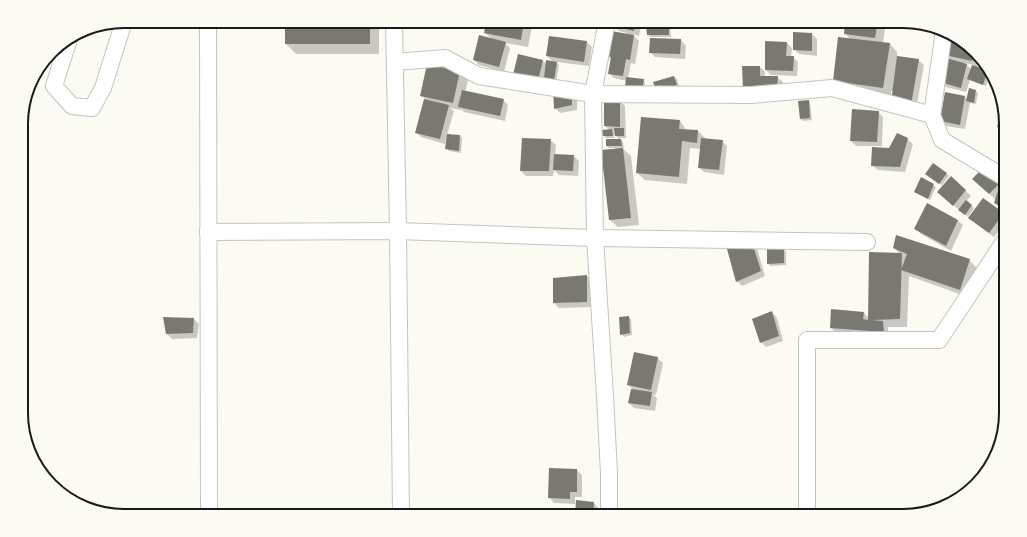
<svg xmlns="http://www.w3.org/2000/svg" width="1027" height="537" font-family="'Golos Text',sans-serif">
	<rect width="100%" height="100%" fill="#fcfbf3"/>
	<g fill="#0003" fill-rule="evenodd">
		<polygon points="286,21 379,21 379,54 296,54 286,44"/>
		<polygon points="488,21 533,21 528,47 505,43 510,48 504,72 479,65 474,60 492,39 485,33"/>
		<polygon points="615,21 642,21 639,36 632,34 639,41 635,64 631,63 628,78 643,80 645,82 644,92 627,81 614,78 609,73 611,59 608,56 627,33 619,31 614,26"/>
		<polygon points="645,21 665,21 664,27 666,27 667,21 670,21 671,37 651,37 651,39 681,40 686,46 685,59 655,57 650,52 651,37 648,35 649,26"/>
		<polygon points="774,21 805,21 805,25 778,25"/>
		<polygon points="846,21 886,21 883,43 890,44 897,52 897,57 918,60 924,65 916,109 893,91 891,91 891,95 842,88 834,80 851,40 845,33"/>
		<polygon points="794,33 812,34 817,39 817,56 799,54 794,49"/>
		<path d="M950,33L979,58L977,67L988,71L990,73L986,86L970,80L966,92L946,87L941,82L952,61L946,55ZM965,63L974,65L972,70Z"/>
		<polygon points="550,37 587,42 592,47 589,66 556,62 559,65 556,82 543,85 520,80 542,60 547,65 553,62 547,56"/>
		<polygon points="787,43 792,48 791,57 793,57 798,62 797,76 771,75 766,70"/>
		<polygon points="760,67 765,72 765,77 777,77 783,82 782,93 749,93"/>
		<polygon points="460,72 468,80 465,92 503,100 508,105 505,121 464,112 461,109 461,110 450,108 454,111 447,135 460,136 462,138 461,153 449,151 447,149 447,139 446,139 445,144 421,137 416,132 425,99 421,95"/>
		<polygon points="674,77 677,79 679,87 659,93"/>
		<polygon points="976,91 978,93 976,104 970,103 965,129 946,126 941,121 945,93 965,97 968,100"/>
		<polygon points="577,94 577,110 560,113 555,108"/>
		<polygon points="620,101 625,106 626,138 619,138 623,142 624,148 622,148 631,156 639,225 618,227 610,220 615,148 609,148 607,146 620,140 614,134 614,138 606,138 604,136 609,130 605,126"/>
		<polygon points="808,101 810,103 812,120 803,121 801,119"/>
		<polygon points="1004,107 1005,111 1005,132 998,126"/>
		<polygon points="878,112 883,117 882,146 856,146 851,141"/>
		<polygon points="680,121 687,131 698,131 706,139 722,141 727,146 724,175 704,172 699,167 701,149 690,148 687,184 645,180 637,173"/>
		<polygon points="907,139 913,144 905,172 878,170 872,165"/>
		<polygon points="550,140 556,145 555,155 574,156 579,161 578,176 559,175 554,170 553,176 526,176 521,171"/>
		<polygon points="983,169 1004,189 1000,193 1005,197 1005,209 997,205 995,203 996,200 974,179"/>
		<polygon points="947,174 949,176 942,185 943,186 951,177 971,196 966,201 974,208 968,217 943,197 943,186 929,176"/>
		<polygon points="921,179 936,187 930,200 915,192"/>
		<polygon points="1003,214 1005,216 1005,223 994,237 975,223"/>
		<polygon points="957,220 963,225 951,251 921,234 916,229"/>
		<polygon points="751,240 756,245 765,276 742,286 737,281"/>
		<polygon points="894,248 969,260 977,268 968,297 909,276 907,327 888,327 888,337 836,333 831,328 832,310 864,313 869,318 900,254"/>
		<polygon points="783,249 786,251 786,265 770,266 768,263"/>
		<polygon points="587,276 592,281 591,307 559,308 554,303 554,279"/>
		<polygon points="772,312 777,318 783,341 766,347 761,342"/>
		<polygon points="628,317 631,319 632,335 624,337 621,334"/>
		<polygon points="164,318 194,319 199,324 197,338 172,339 167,334"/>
		<polygon points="657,358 663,363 656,395 652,394 657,398 655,411 634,408 629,403 634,391 628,384"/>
		<polygon points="577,470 582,475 582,497 575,497 575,504 554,503 549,497"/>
		<polygon points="577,501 594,503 599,509 599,516 576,516"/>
	</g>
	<g fill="#797871">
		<rect x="285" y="21" width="85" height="23"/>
		<polygon points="486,21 524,21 521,40 484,33"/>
		<polygon points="614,21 636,21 634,31 613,26"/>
		<polygon points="845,21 878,21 875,38 844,34"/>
		<polygon points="646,25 669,25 669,35 647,35"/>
		<polygon points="611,31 634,35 630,60 626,59 623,76 608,74 611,57 607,56"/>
		<polygon points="793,32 812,33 812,51 793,50"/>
		<polygon points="949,32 974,54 972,61 945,55"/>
		<polygon points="479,35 506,42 499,67 473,60"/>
		<polygon points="549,36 587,41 584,62 546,56"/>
		<polygon points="838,37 890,43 883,88 833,81"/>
		<polygon points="650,38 681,39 680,54 649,53"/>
		<polygon points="765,41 787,42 786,56 794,56 793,71 765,70"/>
		<polygon points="518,54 543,60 538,81 513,75"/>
		<polygon points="897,56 919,59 911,105 891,102"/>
		<polygon points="946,58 967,64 961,88 940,82"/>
		<polygon points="546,60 557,62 554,80 544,79"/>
		<polygon points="427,64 460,71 453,103 420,96"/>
		<polygon points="972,65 988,70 983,85 967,79"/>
		<polygon points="742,66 760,66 760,76 778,76 777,88 743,89"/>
		<polygon points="674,76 677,85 656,91 653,82"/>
		<polygon points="626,77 644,79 642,91 625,88"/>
		<polygon points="553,88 572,88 572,105 554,109"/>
		<polygon points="969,88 976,90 974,103 966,101"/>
		<polygon points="462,90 504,99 500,116 458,107"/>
		<polygon points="945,92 965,96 960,125 940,121"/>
		<polygon points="424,99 449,105 440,139 415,133"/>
		<polygon points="604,100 620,100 620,127 604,126"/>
		<polygon points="809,100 810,118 800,119 798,101"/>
		<polygon points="1003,105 1005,111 1005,130 997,127"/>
		<polygon points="852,109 879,111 877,142 850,141"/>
		<polygon points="641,117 680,120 679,129 698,130 697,143 682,141 679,177 636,173"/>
		<polygon points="614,128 624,128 624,136 615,136"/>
		<polygon points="612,129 613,136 603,136 602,130"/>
		<polygon points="897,133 908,138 900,167 871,166 872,147 889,148"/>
		<polygon points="447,134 460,135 459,151 445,149"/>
		<polygon points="522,138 551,139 549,171 520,171"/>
		<polygon points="701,138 723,140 719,170 698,168"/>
		<polygon points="606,139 621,139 622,146 606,146"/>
		<polygon points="623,148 631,218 609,220 601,150"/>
		<polygon points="554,154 574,155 573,171 553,170"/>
		<polygon points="933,163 947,173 939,184 925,174"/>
		<polygon points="983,168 999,184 989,194 972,179"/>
		<polygon points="951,176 966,190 953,206 937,192"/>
		<polygon points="921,177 934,184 928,199 914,192"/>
		<polygon points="998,191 1005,196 1005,209 994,203"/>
		<polygon points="983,198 1004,213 989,233 968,218"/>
		<polygon points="966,200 972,205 965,215 958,210"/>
		<polygon points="927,203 958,220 946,246 914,229"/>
		<polygon points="896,235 970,259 960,290 901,270 907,254 893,248"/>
		<polygon points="751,239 761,271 736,282 727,249"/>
		<polygon points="767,248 784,248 784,263 767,264"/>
		<polygon points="869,252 902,253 900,319 872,320 883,321 884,332 830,328 831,309 864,312 863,319 868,320"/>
		<polygon points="587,275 587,302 553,303 553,278"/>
		<polygon points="772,311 779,336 760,343 752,319"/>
		<polygon points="629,316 630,333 620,335 619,317"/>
		<polygon points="163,317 194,318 193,333 166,334"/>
		<polygon points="634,352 658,357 651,390 627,385"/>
		<polygon points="631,389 652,392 650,406 628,403"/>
		<polygon points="549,468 577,469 577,492 570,492 570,499 548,498"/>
		<polygon points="576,500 594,502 593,516 575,516"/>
	</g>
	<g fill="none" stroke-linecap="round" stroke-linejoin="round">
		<defs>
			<g id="minor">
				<polyline points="208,21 209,516"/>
				<polyline points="394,21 398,231 401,516"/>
				<polyline points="607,21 593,94 595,238 605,396 609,473 609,516"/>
				<polyline points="944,31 932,115 942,140 1005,178"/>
				<polyline points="69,39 54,86 72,106 92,108 103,88 124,21"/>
				<polyline points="395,62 445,58 479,76 593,94 751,95 832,88 932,115"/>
				<polyline points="208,232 398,231 595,238 867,242"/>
				<polyline points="807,516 807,340 939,340 1006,239"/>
			</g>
		</defs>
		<use href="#minor" stroke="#c5c4bc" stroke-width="18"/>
		<use href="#minor" stroke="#fff" stroke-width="16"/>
	</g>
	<path d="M0 0H1027V537H0ZM124 28H903A96 96 0 0 1 999 124V413A96 96 0 0 1 903 509H124A96 96 0 0 1 28 413V124A96 96 0 0 1 124 28Z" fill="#fcfbf3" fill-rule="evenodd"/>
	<path fill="none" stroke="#1a1a17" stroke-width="2" d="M124 28H903A96 96 0 0 1 999 124V413A96 96 0 0 1 903 509H124A96 96 0 0 1 28 413V124A96 96 0 0 1 124 28Z"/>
</svg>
